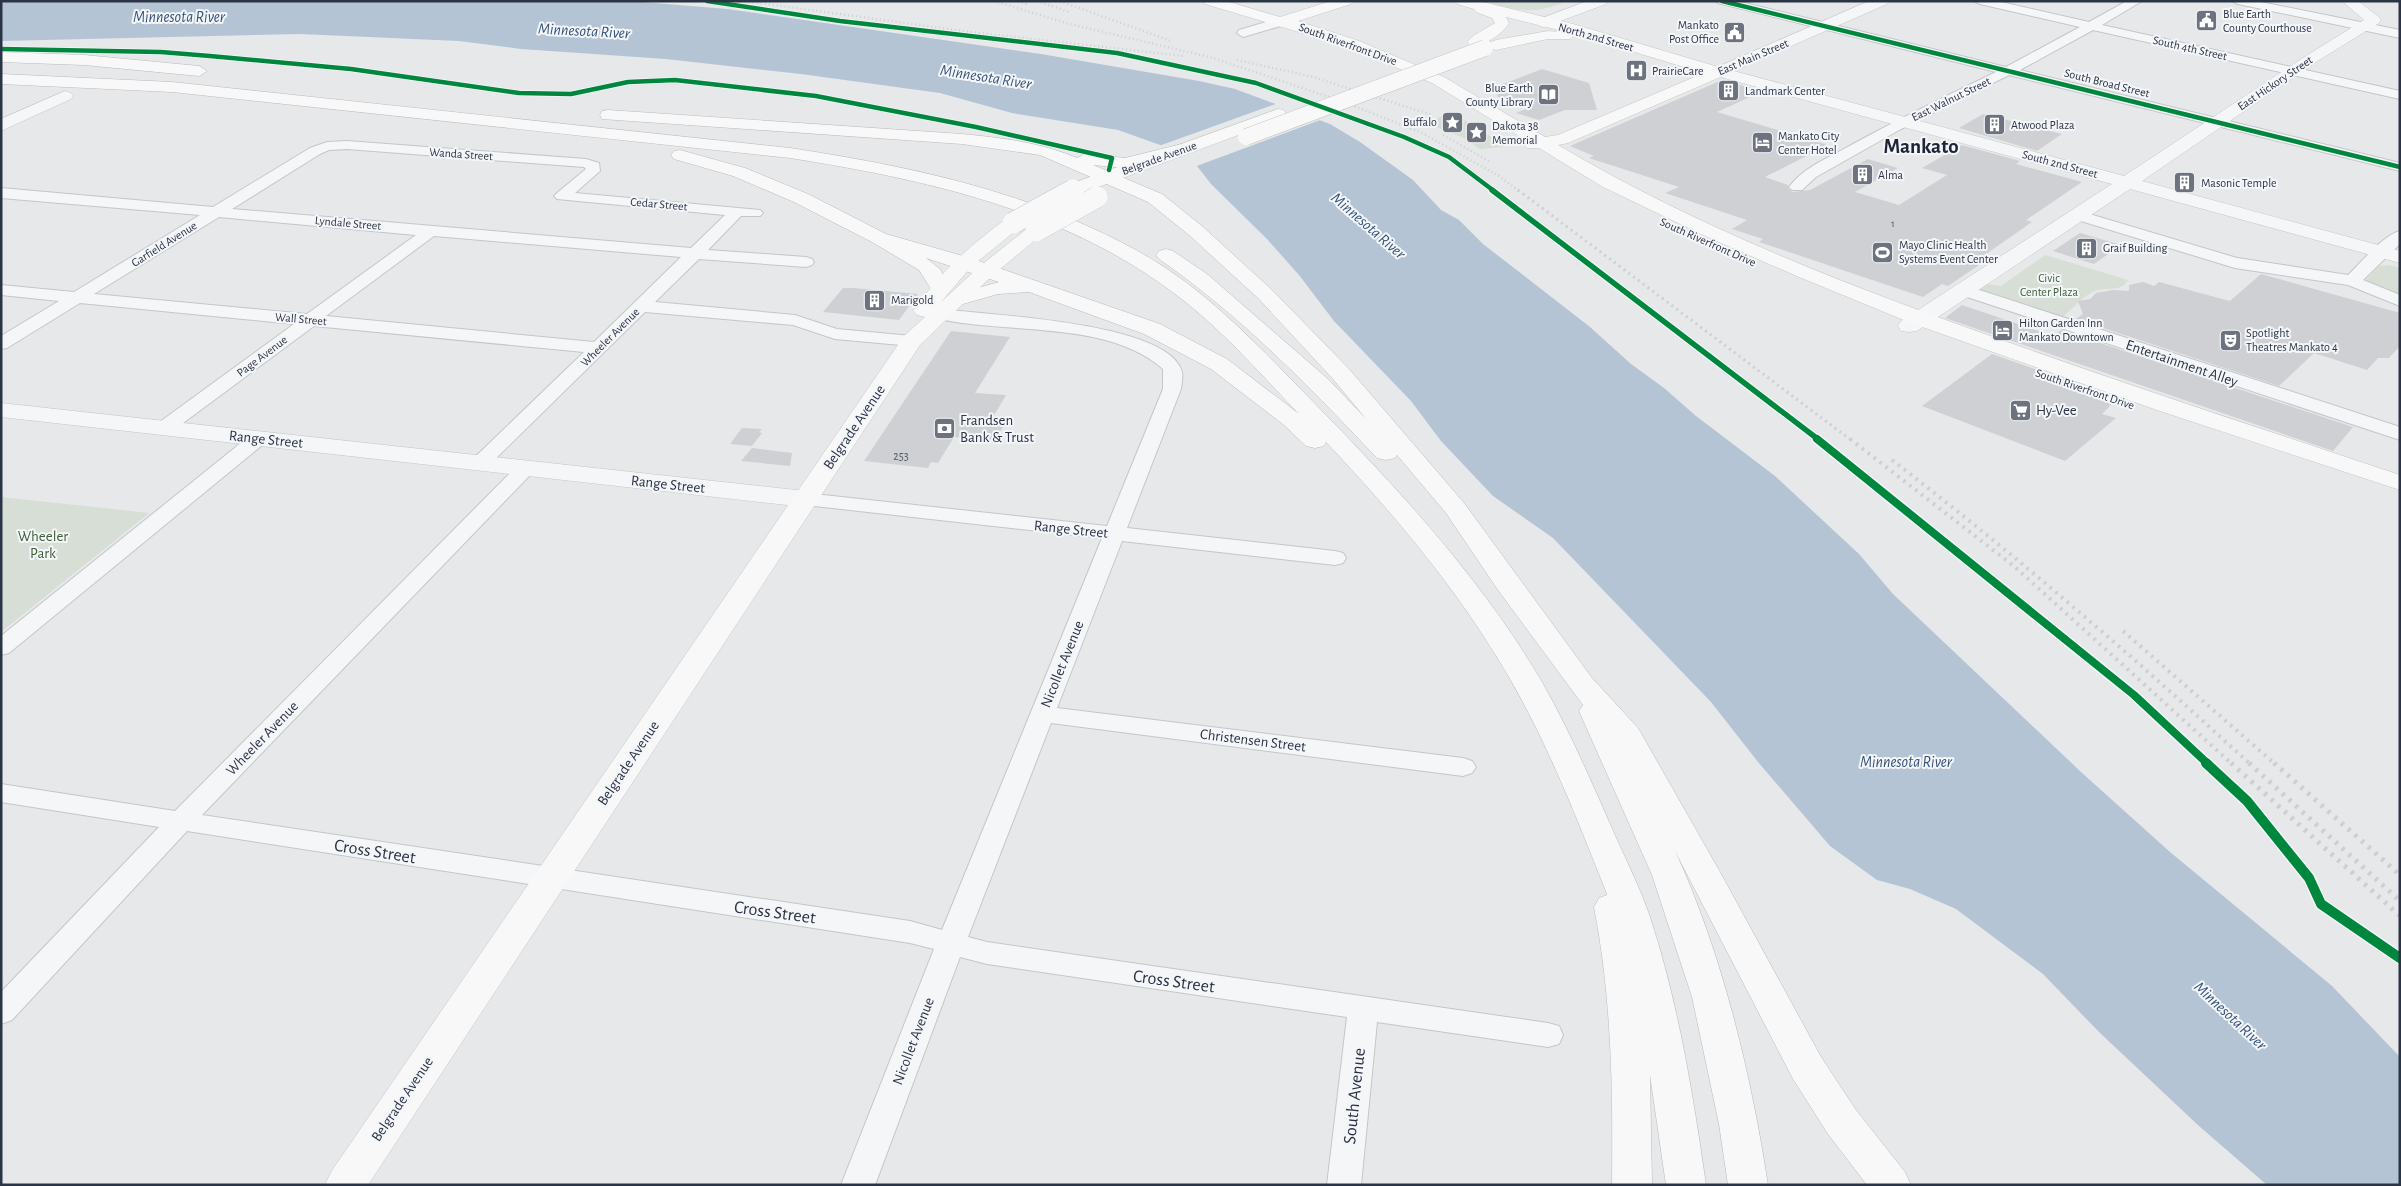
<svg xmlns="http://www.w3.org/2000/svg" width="2401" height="1186" font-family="'Alegreya Sans',sans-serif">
	<rect width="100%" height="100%" fill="#e6e8ea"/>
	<g fill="#d6ded6">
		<path d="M1495,1H1557L1563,3C1532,14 1521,11 1490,3Z"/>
		<polygon points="1450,111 1504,145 1502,147 1480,149 1464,138 1429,124"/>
		<path d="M2045,255L2128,280C2121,293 2107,286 2095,291C2084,295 2073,308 2064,316L2033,310L1979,292L1978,288L1985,284L2001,286Z"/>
		<polygon points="2389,265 2400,268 2400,300 2365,281 2379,266"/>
		<polygon points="1,497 149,513 1,632"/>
	</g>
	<polygon fill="#b4c4d5" points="1,1 630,1 727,9 1041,54 1199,81 1235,89 1330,124 1360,142 1413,180 1441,210 1459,220 1483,244 1590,327 1631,364 1664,388 1696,416 1775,476 1859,554 1893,594 2081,772 2170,852 2332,986 2400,1057 2400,1185 2267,1185 2199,1126 2099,1032 2043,974 1956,909 1910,889 1877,880 1830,846 1758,762 1711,702 1553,538 1493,496 1441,441 1411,401 1334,321 1299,275 1267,239 1211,184 1197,166 1177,151 1118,130 1012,113 940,93 801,74 666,59 521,49 459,41 300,34 1,41"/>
	<polygon fill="#e6e8ea" points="1281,102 1323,119 1194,167 1175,153 1156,147"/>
	<g fill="#ced0d3">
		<polygon points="1542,69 1589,83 1597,110 1565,110 1539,120 1516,113 1531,107 1498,97 1495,87"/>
		<polygon points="1722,80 1763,91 1717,112 1828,145 1765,177 1788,185 1788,188 1792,192 1810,190 1868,159 1898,168 1855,192 1899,205 1947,175 1922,168 1962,145 2020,161 2016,164 2082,182 2026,220 2032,222 1976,261 1982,263 1948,286 1942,284 1923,297 1759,242 1763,239 1732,229 1747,220 1665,193 1679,187 1589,158 1594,156 1570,146"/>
		<polygon points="1983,114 2062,134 2037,151 1959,128"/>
		<polygon points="2080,233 2121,245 2094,264 2053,251"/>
		<polygon points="2261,274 2400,313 2400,346 2389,358 2378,358 2367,370 2314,353 2279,386 2076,319 2083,314 2078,301 2090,299 2096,293 2113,290 2129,291 2129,285 2143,282 2154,286 2159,282 2230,301"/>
		<polygon points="843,288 854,288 918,294 899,320 823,312"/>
		<polygon points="1962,305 2053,336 2061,330 2353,427 2333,451 1945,318"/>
		<polygon points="951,331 1010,337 975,393 1006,395 989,424 1004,425 995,441 954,437 938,463 931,462 928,468 864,461"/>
		<polygon points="1992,354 2118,398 2102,414 2116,418 2065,461 1922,406"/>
		<polygon points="742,428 762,429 759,432 762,433 752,446 730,444"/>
		<polygon points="752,448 792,453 790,466 741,461"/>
	</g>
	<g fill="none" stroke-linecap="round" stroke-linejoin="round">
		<defs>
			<g id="minor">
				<path d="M1716,1H1737L2006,67L2080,27L1980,4L1974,1H1997L2089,22L2127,1H2142L2102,25L2400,91V99L2093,30L2020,70L2400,163V171L2009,75L1901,129L1816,177L1802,190H1792L1789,187C1802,169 1824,160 1842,150C1893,122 1944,97 1996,72L1718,3Z"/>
				<polygon points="2232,1 2256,1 2400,30 2400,38 2238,4"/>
				<polygon points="1280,18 1284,19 1286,22 1284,25 1243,37 1237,33 1239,30"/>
				<path d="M347,141L586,159L599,163L600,171L575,193L760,210L763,213L760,216H741L708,250L806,257L812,259L814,262L812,265L806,267L699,259L655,302L795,315L837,329L912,336L918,337L921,341L918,345L912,346L835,339L793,325L645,312L487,467L480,469L473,467L470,463L473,459L584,352L314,326L171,432L164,434L157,432L154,428L157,424L294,324L80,303L7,348L1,349V336L59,301L1,295V285L74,292L200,215L1,198V188L213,207L310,148L327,142ZM347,149L584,167L586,169L557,193L554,196L557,199L725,215L691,248L232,209L320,154L329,150ZM219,217L416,235L307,314L94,294ZM434,236L681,257L594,342L326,316Z"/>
				<path d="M2076,210L2237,258L2348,275C2361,263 2383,235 2400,231V244L2363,280L2400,295V306L2348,285L2235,268L2071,218L2068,215Z"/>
				<polygon points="1964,285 2400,427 2400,440 1958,294 1956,290 1958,286"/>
				<path d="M941,309C989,315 1158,322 1180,367C1184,373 1182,382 1181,389L1127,528L1335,551L1343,553L1346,558L1343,563L1335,565L1122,541L1057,708L1463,758L1472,761L1476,767L1472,773L1463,776L1051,723L968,937L987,942L1548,1023L1559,1026L1563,1035L1559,1044L1548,1047L1377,1022L1361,1185H1327L1347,1017L987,964L960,957L875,1185H841L934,949L910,943L187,831L12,1020L1,1024V992L159,827L1,802V784L175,811L519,464L526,462L533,464L536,468L533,472L202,815L910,921L942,930L1102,538L805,505L798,503L795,499L798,495L805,493L1107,526L1163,389V369C1107,319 1004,335 935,318L932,314L935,310Z"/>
				<polygon points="259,432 266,434 269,438 266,442 9,653 1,655 1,636 252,434"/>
			</g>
			<g id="tertiary">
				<polygon points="1587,1 1608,1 1606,4 1547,26 1542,27 1535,23 1537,20"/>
				<polygon points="1869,1 1889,1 1887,4 1734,71 2124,176 2306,56 2364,20 2342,1 2358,1 2379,17 2381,20 2379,23 2316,62 2142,181 2400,251 2400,263 2130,189 1917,331 1909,332 1901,331 1898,326 1901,321 2112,184 1713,75 1711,72 1713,69"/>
				<polygon points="65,91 71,93 73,96 71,99 1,131 1,119"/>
				<polygon points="1,403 805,491 814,494 818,499 814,504 805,507 1,417"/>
			</g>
			<g id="secondary">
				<path d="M1203,1H1226L1280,17L1331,1H1353L1351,4L1298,21L1359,41L1444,77L1545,137L1558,135L1704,73L1571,33L1573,36L1571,39H1548L1496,50L1491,48L1488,45L1491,42L1496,40L1548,31L1571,33L1506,17L1509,23C1503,34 1482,48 1470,45L1467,42L1473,36L1495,23L1492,18L1476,12L1474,9L1457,4L1455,1H1479L1573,24L1725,69L1727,72L1725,75L1568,143L1558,145C1701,230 1859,290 2016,345C2143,390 2271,432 2400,475V490L2157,410L1911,323L1799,277L1705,236L1603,187L1539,148H1527L1524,144L1527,141L1432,83L1349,47L1205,4Z"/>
				<polygon points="1278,109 1284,110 1286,114 1284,118 1082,193 1068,193 1066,189 1068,185"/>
				<path d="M1013,217L1020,219L1023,223L1020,227L971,267L941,302L979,267L1029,227L1036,225L1043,227L1046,231L993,275L920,345L368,1185H325L331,1172L904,336L925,317L917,315L913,311C939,274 970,245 1006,219Z"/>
			</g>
			<g id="motorway">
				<polygon points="1,52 84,55 199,66 207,71 199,76 84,65 1,62"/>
				<path d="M1,74L172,82L790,148C909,166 1027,191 1134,249C1207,288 1263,351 1320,409C1402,493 1482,580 1542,682C1568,728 1589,776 1610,824C1623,854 1638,883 1649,914C1678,1001 1693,1094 1706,1185H1666L1650,1075L1652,1185H1612C1613,1091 1612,999 1594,907L1599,898L1607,895V894C1578,821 1549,746 1510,679C1460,592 1395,515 1326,442L1324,446L1315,448L1306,446L1284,425L1211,369L1144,334L1029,292L998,294L956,306L949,304L946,300L949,296L999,282L926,258L940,269L950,288L947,292L940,294L933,292L919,270L872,242L794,202L733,176L674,159L671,155L674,151L680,150L745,168L808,194L886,234L970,258L1160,324L1227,359L1299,414C1258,371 1219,326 1171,291C1061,209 923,179 790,158L172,92L1,84Z"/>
				<path d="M608,110L962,134C1002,138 1039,142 1077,158L1085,154L1125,158L1186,143L1192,144L1195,148L1192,152L1125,168L1093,165L1162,194L1203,227L1273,291L1349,369L1464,503L1592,678L1638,728L1720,872L1821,1057L1856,1110L1905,1172L1911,1185H1867L1828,1134L1793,1079L1675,851C1722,953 1751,1074 1768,1185H1728L1719,1124L1692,997L1652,875L1579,711L1583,705L1498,590L1446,513L1397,455L1395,458L1386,460L1377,458C1310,387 1240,315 1159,259L1156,255L1159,251L1166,249L1173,251L1207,274L1328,379L1367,420L1333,379L1259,299L1189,235L1148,202L1040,155L962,144L602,119L600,115L602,111Z"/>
			</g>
		</defs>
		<use href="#minor" stroke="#c4c6c8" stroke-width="2"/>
		<use href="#tertiary" stroke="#c4c6c8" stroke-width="1"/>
		<use href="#secondary" stroke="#c4c6c8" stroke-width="1"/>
		<use href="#motorway" stroke="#b8bbbf" stroke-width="1"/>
		<use href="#minor" fill="#f5f6f7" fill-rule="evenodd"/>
		<use href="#tertiary" fill="#f5f6f7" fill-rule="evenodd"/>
		<use href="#secondary" fill="#f8f8f8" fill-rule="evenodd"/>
		<use href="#motorway" fill="#f8f8f8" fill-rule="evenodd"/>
		<g stroke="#cecfd2" stroke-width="2.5" stroke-dasharray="1 3" stroke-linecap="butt">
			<polyline points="745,1 970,32 1184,56"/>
			<polyline points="994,1 1066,23 1213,58 1344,102 1422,133 1499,176 1519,191"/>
			<polyline points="1018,1 1029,5"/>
			<polyline points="1037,1 1069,12"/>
			<polyline points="1060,1 1171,41"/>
			<polyline points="1094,1 1097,2"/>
			<polyline points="1237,60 1313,77 1432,115"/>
			<polyline points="1443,135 1489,161"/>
		</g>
		<polyline stroke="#cecfd2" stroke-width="3" stroke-dasharray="2 4" stroke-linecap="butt" points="1518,190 1851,440"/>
		<g stroke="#cecfd2" stroke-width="4" stroke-dasharray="2.5 5" stroke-linecap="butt">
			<polyline points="1850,439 2015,567 2232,764"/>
			<path d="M1892,460C2017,556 2135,658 2250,764"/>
			<polyline points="2123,631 2275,764"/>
		</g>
		<g stroke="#cecfd2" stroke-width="5" stroke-dasharray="3 6" stroke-linecap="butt">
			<polyline points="2231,763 2400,916"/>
			<polyline points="2249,763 2400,901"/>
			<polyline points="2274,763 2400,875"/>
		</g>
		<defs>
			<g id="secondary-bridge-far1">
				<polyline points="1246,137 1485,48"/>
				<polyline points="1071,191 1075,189"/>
			</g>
			<g id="secondary-bridge">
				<polyline points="1013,223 1073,190"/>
				<polyline points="1036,231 1097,197"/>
			</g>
		</defs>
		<use href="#secondary-bridge-far1" stroke="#c4c6c8" stroke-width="17" stroke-linecap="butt"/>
		<use href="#secondary-bridge" stroke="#c4c6c8" stroke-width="22" stroke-linecap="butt"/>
		<use href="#secondary-bridge-far1" stroke="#f8f8f8" stroke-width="16"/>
		<use href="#secondary-bridge" stroke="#f8f8f8" stroke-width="21"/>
		<defs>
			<g id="cycleway-far3">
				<polyline points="707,1 840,21 1117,53 1256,83 1404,137 1449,157 1494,191"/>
				<polyline points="1722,1 2400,167"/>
				<polyline points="1,49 161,52 210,56 351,69 519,93 571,94 628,82 675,80 816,96 976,127 1112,158 1109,170"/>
			</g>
			<polyline id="cycleway-far2" points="1492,190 1819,440"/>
			<polyline id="cycleway-far1" points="1817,439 2134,695 2208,764"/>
			<polyline id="cycleway" points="2206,763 2247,801 2309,878 2321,904 2400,958"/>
		</defs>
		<use href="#cycleway-far3" stroke="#f4f6f9" stroke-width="6"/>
		<use href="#cycleway-far2" stroke="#f4f6f9" stroke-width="8"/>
		<use href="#cycleway-far1" stroke="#f4f6f9" stroke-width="11"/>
		<use href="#cycleway" stroke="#f4f6f9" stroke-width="13"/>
		<use href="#cycleway-far3" stroke="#00873e" stroke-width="4.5"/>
		<use href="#cycleway-far2" stroke="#00873e" stroke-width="5.5"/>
		<use href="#cycleway-far1" stroke="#00873e" stroke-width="8"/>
		<use href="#cycleway" stroke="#00873e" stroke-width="10"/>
	</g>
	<defs>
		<symbol id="civic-square" viewBox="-11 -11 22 22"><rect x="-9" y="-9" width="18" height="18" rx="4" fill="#6c737f" stroke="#f4f6f9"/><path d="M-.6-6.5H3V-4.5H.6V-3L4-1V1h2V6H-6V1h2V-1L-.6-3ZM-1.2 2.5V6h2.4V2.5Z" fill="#fff"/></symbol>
		<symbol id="hospital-square" viewBox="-11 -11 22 22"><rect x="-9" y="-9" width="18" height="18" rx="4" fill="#6c737f" stroke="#f4f6f9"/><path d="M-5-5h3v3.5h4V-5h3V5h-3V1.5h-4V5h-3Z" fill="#fff"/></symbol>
		<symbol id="building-square" viewBox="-11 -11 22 22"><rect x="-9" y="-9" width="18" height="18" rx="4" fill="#6c737f" stroke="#f4f6f9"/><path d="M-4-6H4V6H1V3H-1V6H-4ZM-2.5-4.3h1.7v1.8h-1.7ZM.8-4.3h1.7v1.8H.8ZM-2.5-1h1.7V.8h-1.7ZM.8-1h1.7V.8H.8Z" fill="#fff"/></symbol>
		<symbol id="library-square" viewBox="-11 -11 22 22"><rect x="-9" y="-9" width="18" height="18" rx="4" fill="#6c737f" stroke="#f4f6f9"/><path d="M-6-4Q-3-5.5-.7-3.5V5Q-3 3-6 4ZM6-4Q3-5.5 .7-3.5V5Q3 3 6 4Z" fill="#fff"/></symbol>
		<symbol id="sight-square" viewBox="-11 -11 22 22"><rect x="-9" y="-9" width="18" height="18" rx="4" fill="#6c737f" stroke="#f4f6f9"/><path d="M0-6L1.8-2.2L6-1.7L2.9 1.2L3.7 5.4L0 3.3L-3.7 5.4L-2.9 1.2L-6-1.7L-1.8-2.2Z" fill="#fff"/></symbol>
		<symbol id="hotel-square" viewBox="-11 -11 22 22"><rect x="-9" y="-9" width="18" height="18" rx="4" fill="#6c737f" stroke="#f4f6f9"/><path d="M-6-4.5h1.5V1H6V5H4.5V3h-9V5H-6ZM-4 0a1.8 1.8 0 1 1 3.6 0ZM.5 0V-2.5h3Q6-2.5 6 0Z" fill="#fff"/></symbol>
		<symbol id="stadium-square" viewBox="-11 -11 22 22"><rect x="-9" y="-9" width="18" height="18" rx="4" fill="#6c737f" stroke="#f4f6f9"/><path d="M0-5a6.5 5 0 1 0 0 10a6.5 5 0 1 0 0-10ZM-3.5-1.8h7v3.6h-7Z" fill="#fff"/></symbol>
		<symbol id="theatre-square" viewBox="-11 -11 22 22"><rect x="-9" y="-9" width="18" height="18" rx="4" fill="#6c737f" stroke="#f4f6f9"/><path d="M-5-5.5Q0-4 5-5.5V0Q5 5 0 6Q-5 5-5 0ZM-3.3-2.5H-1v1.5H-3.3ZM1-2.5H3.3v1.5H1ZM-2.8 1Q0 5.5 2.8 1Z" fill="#fff"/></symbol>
		<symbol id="supermarket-square" viewBox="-11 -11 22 22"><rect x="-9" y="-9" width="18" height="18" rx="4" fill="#6c737f" stroke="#f4f6f9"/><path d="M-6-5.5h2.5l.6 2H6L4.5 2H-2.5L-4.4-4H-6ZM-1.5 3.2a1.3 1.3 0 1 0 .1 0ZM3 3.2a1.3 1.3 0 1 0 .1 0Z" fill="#fff"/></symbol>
		<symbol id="bank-square" viewBox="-11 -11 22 22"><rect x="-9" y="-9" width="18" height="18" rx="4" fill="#6c737f" stroke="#f4f6f9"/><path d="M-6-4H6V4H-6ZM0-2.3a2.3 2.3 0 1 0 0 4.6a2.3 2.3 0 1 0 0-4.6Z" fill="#fff"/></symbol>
	</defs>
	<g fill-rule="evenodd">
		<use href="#civic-square" x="2194" y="8" width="25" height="25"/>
		<use href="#civic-square" x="1722" y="20" width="25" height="25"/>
		<use href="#hospital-square" x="1624" y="58" width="25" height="25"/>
		<use href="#building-square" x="1716" y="78" width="25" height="25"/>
		<use href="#library-square" x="1536" y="82" width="25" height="25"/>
		<use href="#sight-square" x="1440" y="110" width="25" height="25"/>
		<use href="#building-square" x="1982" y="112" width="25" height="25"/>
		<use href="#sight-square" x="1464" y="120" width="25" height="25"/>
		<use href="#hotel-square" x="1750" y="130" width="25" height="25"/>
		<use href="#building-square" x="1850" y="162" width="25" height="25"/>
		<use href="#building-square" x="2172" y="170" width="25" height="25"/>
		<use href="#building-square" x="2074" y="236" width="25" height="25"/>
		<use href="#stadium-square" x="1870" y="240" width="25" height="25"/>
		<use href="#building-square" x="862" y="288" width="25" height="25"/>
		<use href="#hotel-square" x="1990" y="318" width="25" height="25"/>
		<use href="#theatre-square" x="2218" y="328" width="25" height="25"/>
		<use href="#supermarket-square" x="2008" y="398" width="25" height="25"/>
		<use href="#bank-square" x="932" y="416" width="25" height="25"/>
	</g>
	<g text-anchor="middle" stroke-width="4" stroke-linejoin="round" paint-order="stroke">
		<g font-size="11" fill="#545c69">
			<text x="1893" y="227">1</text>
		</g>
		<g font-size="12" fill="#2b3445" stroke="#f4f6f9" text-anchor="start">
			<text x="2223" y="18">Blue Earth<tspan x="2223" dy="14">County Courthouse</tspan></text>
			<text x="1719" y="29" text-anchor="end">Mankato<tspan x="1719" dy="14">Post Office</tspan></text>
			<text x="1652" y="75">PrairieCare</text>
			<text x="1533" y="92" text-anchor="end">Blue Earth<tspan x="1533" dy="14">County Library</tspan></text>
			<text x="1745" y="95">Landmark Center</text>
			<text x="1437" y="126" text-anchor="end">Buffalo</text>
			<text x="2011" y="129">Atwood Plaza</text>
			<text x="1492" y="130">Dakota 38<tspan x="1492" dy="14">Memorial</tspan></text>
			<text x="1778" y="140">Mankato City<tspan x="1778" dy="14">Center Hotel</tspan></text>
			<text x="1878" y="179">Alma</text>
			<text x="2201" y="187">Masonic Temple</text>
			<text x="1899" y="249">Mayo Clinic Health<tspan x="1899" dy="14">Systems Event Center</tspan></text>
			<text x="2103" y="252">Graif Building</text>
			<text x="891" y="304">Marigold</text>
			<text x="2019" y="327">Hilton Garden Inn<tspan x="2019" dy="14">Mankato Downtown</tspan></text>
			<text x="2246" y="337">Spotlight<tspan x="2246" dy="14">Theatres Mankato 4</tspan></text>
		</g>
		<g font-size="12" fill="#2b3445" stroke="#f4f6f9">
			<text transform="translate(1596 37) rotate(16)" y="4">North 2nd Street</text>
			<text transform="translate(1348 44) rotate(20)" y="4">South Riverfront Drive</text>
			<text transform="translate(2190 48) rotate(13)" y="4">South 4th Street</text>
			<text transform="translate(1753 57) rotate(-23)" y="4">East Main Street</text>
			<text transform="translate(2107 83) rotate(14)" y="4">South Broad Street</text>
			<text transform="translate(2275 83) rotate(-34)" y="4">East Hickory Street</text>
			<text transform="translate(1951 99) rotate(-26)" y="4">East Walnut Street</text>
			<text transform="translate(461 154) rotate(4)" y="4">Wanda Street</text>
			<text transform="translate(1159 158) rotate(-20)" y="4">Belgrade Avenue</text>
			<text transform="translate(2060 164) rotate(15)" y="4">South 2nd Street</text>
			<text transform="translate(659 204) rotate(5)" y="4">Cedar Street</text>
			<text transform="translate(348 223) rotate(5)" y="4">Lyndale Street</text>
			<text transform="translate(1708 242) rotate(24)" y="4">South Riverfront Drive</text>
			<text transform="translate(164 244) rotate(-32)" y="4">Garfield Avenue</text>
			<text transform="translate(301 319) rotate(5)" y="4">Wall Street</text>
			<text transform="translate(610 337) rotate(-45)" y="4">Wheeler Avenue</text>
			<text transform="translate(262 356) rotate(-37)" y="4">Page Avenue</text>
			<text transform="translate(2085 389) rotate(19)" y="4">South Riverfront Drive</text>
		</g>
		<g font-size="12" fill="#3f6138" stroke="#f4f6f9">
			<text x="2049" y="282">Civic<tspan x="2049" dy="14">Center Plaza</tspan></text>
		</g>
		<g font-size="12" fill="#545c69">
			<text x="901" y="460">253</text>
		</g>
		<g font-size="15" fill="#2b3445" stroke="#f4f6f9">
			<text transform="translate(2182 363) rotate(19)" y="5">Entertainment Alley</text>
			<text transform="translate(854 427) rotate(-56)" y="5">Belgrade Avenue</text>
			<text transform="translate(266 439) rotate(6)" y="5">Range Street</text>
			<text transform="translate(668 484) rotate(6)" y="5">Range Street</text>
			<text transform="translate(1071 529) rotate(6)" y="5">Range Street</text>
			<text transform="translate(1062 664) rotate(-68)" y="5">Nicollet Avenue</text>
			<text transform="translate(262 738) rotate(-46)" y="5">Wheeler Avenue</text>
			<text transform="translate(1253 740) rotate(7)" y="5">Christensen Street</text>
			<text transform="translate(628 763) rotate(-56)" y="5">Belgrade Avenue</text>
			<text transform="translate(913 1041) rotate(-69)" y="5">Nicollet Avenue</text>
			<text transform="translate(402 1099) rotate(-56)" y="5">Belgrade Avenue</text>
		</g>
		<g font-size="15" fill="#2b3445" stroke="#f4f6f9" text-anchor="start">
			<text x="2036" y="415">Hy-Vee</text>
			<text x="960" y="425">Frandsen<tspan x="960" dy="17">Bank &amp; Trust</tspan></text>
		</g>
		<g font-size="15" fill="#3f6138" stroke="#f4f6f9">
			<text x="43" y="541">Wheeler<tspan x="43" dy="17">Park</tspan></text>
		</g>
		<g font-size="16" font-style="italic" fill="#34527a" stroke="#f4f6f9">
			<text x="179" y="22">Minnesota River</text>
			<text transform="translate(584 30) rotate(3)" y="6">Minnesota River</text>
			<text transform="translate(986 76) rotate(9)" y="6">Minnesota River</text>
			<text transform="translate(1369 225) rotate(41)" y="6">Minnesota River</text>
			<text x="1906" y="767">Minnesota River</text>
			<text transform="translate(2231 1015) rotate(43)" y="6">Minnesota River</text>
		</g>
		<g font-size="18" fill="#2b3445" stroke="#f4f6f9">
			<text transform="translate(375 851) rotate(9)" y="6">Cross Street</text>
			<text transform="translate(775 912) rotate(8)" y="6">Cross Street</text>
			<text transform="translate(1174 981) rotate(8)" y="6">Cross Street</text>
			<text transform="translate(1354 1096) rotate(-84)" y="6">South Avenue</text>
		</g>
		<g font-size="21" font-weight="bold" fill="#1d2536" stroke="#f4f6f9">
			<text x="1921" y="153">Mankato</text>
		</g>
	</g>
	<rect width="2401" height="1186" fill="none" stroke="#2b3445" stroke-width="5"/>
</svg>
